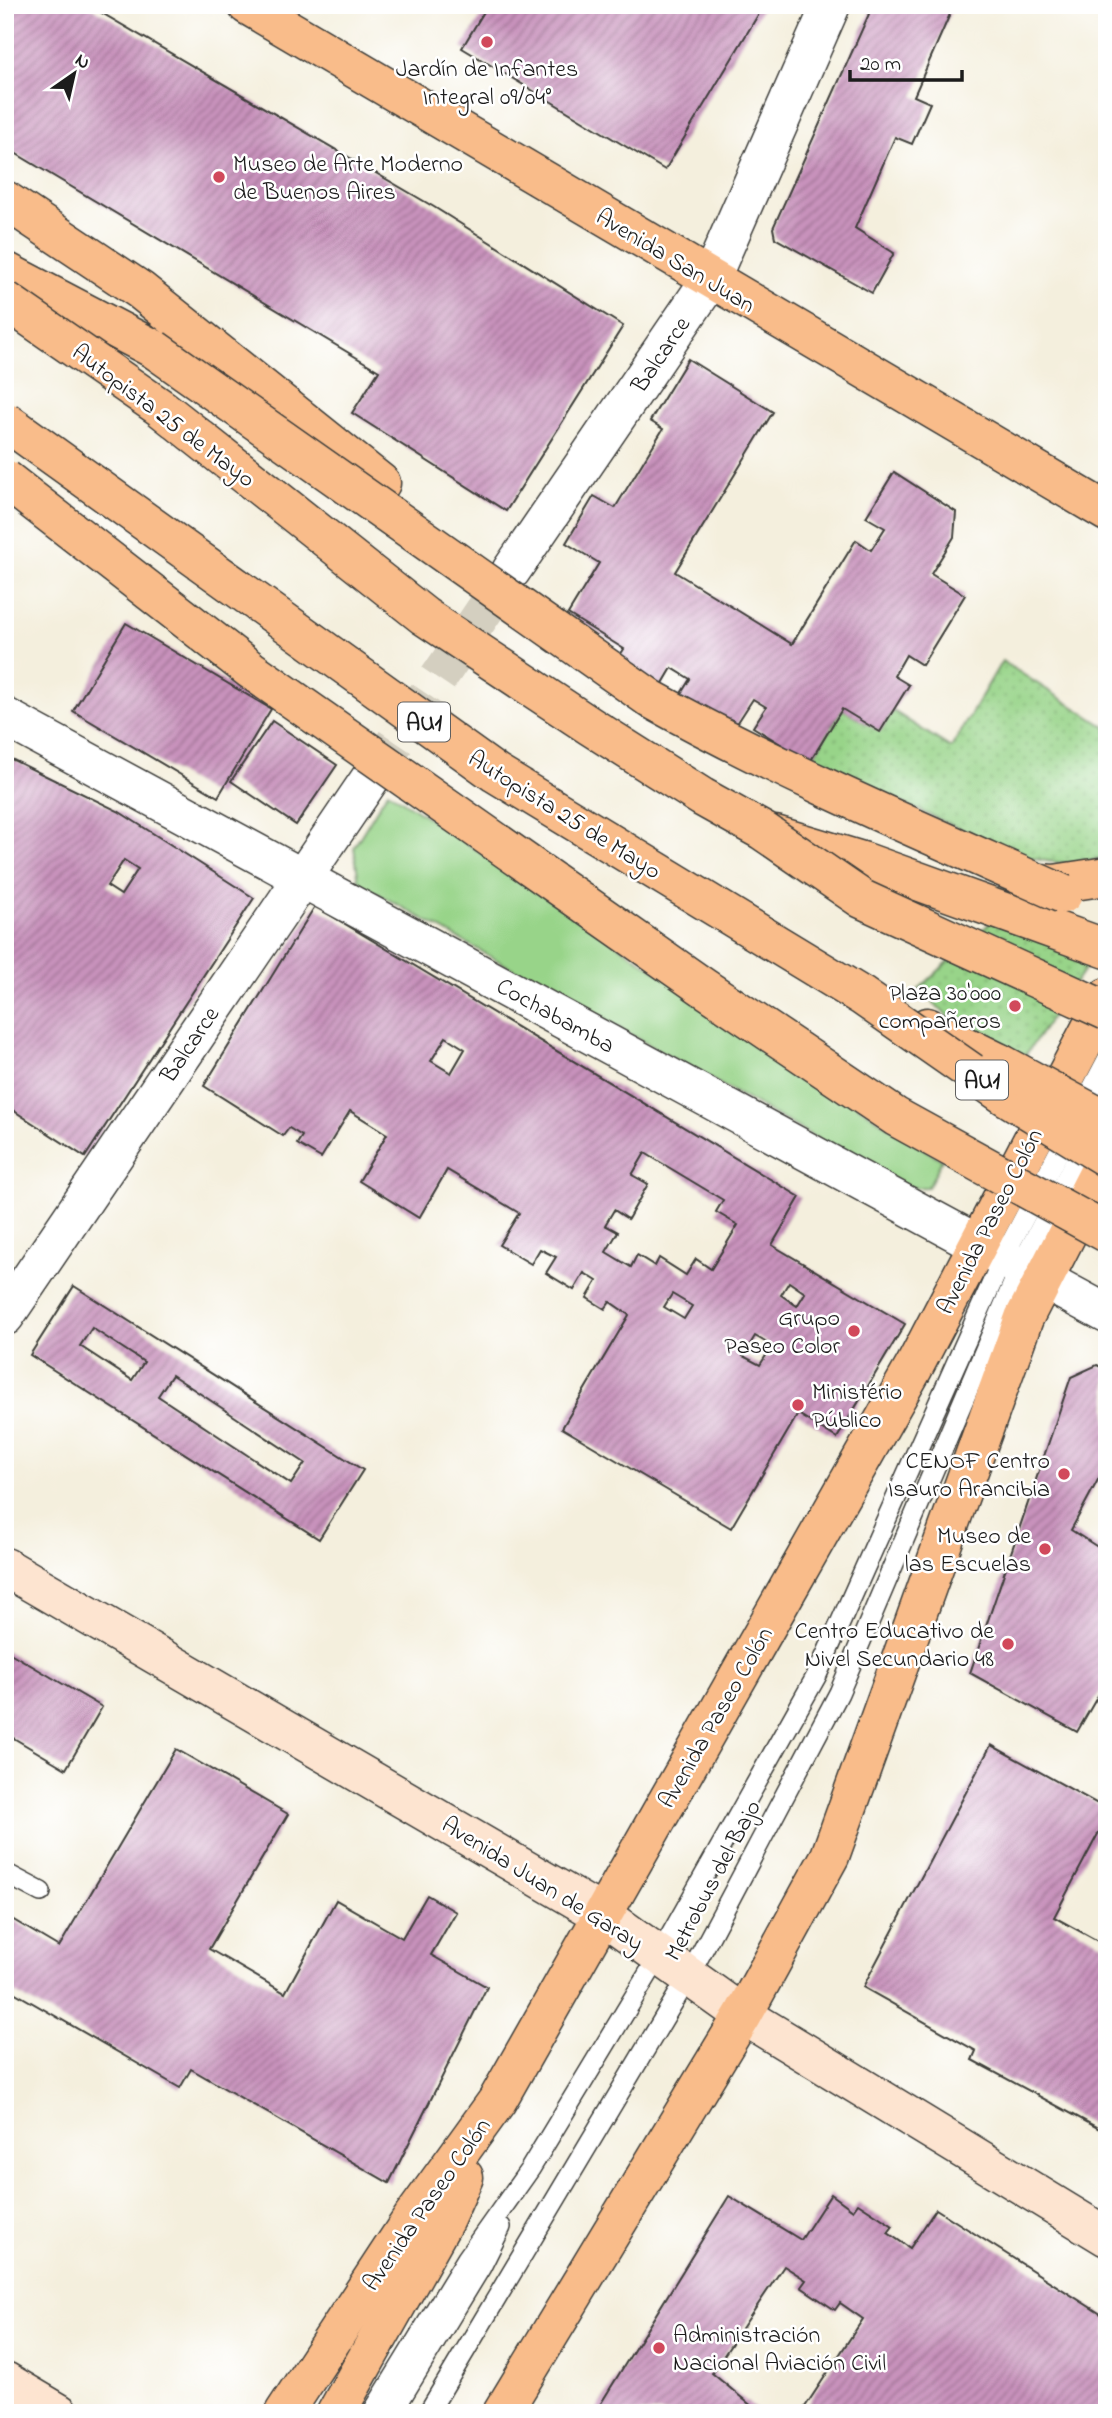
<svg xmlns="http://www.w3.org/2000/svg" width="1112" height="2418" font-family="'Indie Flower',sans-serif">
	<defs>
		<pattern id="park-dots" width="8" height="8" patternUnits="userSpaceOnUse" patternTransform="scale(1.75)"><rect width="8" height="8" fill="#98d489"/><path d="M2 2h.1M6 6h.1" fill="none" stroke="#82b576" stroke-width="1.8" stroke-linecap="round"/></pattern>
		<pattern id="building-hatch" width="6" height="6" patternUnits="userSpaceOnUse" patternTransform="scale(1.75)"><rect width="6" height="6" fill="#c892bc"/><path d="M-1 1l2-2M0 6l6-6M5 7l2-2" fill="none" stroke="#a27698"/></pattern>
	</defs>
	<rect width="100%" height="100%" fill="#fff"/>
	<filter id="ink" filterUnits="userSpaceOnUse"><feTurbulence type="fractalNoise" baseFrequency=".0143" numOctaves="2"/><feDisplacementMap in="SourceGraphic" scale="14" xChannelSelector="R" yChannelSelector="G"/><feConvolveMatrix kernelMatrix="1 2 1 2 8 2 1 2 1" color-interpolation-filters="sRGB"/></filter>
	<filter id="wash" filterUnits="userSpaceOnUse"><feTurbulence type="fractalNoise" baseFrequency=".00686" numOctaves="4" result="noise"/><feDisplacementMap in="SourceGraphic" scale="28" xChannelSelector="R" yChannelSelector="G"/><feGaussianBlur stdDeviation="1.57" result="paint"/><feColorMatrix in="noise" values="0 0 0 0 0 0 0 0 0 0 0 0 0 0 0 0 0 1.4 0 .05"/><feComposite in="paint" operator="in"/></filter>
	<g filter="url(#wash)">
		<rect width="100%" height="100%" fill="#f4efdd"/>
		<polygon fill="#98d489" stroke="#5a7852" stroke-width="2" points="388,791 907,1139 942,1160 928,1187 906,1188 359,883 354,847"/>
		<g fill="url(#park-dots)" stroke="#5a7852" stroke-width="2">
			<path d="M1002,661L1107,728V856C1078,868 1046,863 1017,854L810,762L842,709L880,731L893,711L951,748Z"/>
			<polygon points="1008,906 1098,950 1011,1076 919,989"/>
		</g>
		<g id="blocks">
			<g fill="url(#building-hatch)" fill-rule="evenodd">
				<polygon points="5,5 88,5 434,207 623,326 506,511 352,413 379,371 5,147"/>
				<polygon points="488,5 764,5 665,170 462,48"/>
				<polygon points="873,5 954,5 914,96 930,103 912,144 895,137 855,228 894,253 872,293 775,238 773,228"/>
				<polygon points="688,359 773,412 675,572 792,644 856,540 871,550 885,528 866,517 894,472 956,512 954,537 931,574 965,595 922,665 906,655 894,676 909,685 880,732 842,709 810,762 753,727 766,707 753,699 731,733 677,700 690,679 672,668 659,690 615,663 624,649 568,614 599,563 566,543 594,496 615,508 663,429 650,421"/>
				<polygon points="126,623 271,709 218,797 73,711"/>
				<polygon points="272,721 337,765 296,825 231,781"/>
				<path d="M5,756L118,811L254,898L85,1157L5,1105ZM124,860L138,869L121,895L107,886Z"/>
				<path d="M315,906L800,1197L772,1245L905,1324L837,1438L798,1414L731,1528L562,1428L629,1315L610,1302L605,1309L587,1298L597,1281L584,1273L574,1290L546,1273L556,1257L540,1249L531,1264L499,1245L519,1213L447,1170L419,1218L359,1181L387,1134L350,1111L321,1158L297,1144L302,1136L289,1128L283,1136L204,1086ZM446,1037L465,1049L451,1073L431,1061ZM645,1153L723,1200L716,1212L738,1225L711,1269L696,1259L686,1275L659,1258L655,1266L637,1255L631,1267L606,1252L618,1232L605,1225L614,1210L628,1219L648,1184L632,1175ZM789,1282L805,1293L797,1306L781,1295ZM672,1294L692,1306L684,1319L664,1307ZM755,1336L772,1346L760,1365L743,1356Z"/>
				<path d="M74,1286L363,1470L319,1539L30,1355ZM92,1328L144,1362L132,1380L80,1346ZM172,1375L305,1463L291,1484L158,1396Z"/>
				<polygon points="1097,1365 1107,1370 1107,1463 1071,1530 1107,1553 1107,1680 1077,1732 970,1673 1071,1377"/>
				<polygon points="5,1650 102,1707 66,1769 5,1733"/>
				<polygon points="991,1745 1107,1809 1107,1817 1054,1917 1107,1946 1107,2133 972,2060 976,2051 863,1987"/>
				<polygon points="176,1749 288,1814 209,1949 285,1993 336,1900 402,1938 427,1895 456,1912 431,1955 487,1987 389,2183 191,2069 180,2088 5,1987 5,1915 59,1947"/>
				<polygon points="831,2194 853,2210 858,2203 893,2226 888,2233 910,2248 936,2209 1107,2318 1107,2413 801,2413 863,2319 840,2303 835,2310 801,2287 806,2280 784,2266 712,2373 760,2413 595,2413 729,2196 801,2240"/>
			</g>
		</g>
	</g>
	<g filter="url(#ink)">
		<use href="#blocks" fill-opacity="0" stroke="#3c3c39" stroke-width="2"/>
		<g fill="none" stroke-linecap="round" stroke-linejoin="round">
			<polyline stroke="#d4cfc0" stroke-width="38" stroke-dasharray="38 19" stroke-linecap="butt" points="374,773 511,571"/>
			<defs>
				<g id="lane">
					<polyline points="5,1873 41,1892"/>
					<polyline points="372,2413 467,2258 530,2169 659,1956 817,1675 1003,1258 1107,1060"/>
					<polyline points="392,2413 481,2267 501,2227"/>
					<polyline points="428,2413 689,1976 839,1693 1020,1267 1087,1138"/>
				</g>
				<g id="street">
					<polyline points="511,571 710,280 831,5"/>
					<polyline points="5,717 1107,1314"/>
					<polyline points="5,1316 374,773"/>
				</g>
				<g id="secondary">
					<polyline points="5,1567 603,1915 743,2015 1107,2237"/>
					<polyline points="5,2381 59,2413"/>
				</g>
				<g id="primary">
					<polyline points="247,5 1107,512"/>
					<polyline points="284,2413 413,2217 497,2101 914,1367 1107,997"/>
					<polyline points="336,2413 445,2219 464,2177"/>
					<polyline points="502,2413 743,2015 830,1856 1024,1318 1107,1156"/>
				</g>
				<g id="highway">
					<polyline points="5,200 140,290 381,483"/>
					<polyline points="5,271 154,349"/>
					<polyline points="775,835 865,862 1107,949"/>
					<polyline points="1026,882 1054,884 1107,876"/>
					<polyline points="927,1027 1000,1063"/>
				</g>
			</defs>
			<use href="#lane" stroke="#3c3c39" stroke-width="22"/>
			<use href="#street" stroke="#3c3c39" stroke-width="41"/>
			<use href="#secondary" stroke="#3c3c39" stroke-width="41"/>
			<use href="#primary" stroke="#3c3c39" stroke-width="41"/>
			<use href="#highway" stroke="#3c3c39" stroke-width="41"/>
			<use href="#lane" stroke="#fff" stroke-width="19"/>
			<use href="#street" stroke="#fff" stroke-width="38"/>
			<use href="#secondary" stroke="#fde4d0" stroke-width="38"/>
			<use href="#primary" stroke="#f9bc8a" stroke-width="38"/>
			<use href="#highway" stroke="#f9bc8a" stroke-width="38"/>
			<defs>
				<g id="highway-bridge">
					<polyline points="5,300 161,408 424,616 590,726 702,797 763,831 862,899 1107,1011"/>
					<path d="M154,349L651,699C784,773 924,832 1063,894"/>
					<polyline points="5,421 495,773 862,996 1004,1095 1107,1158"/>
					<polyline points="5,479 251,670 703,987 896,1117 1107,1233"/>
					<polyline points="1000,1063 1107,1121"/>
				</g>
			</defs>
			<use href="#highway-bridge" stroke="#3c3c39" stroke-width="41" stroke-linecap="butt"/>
			<use href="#highway-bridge" stroke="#f9bc8a" stroke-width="38"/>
		</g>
	</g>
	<g fill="#d1495b" stroke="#fff" stroke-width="2.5">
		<circle cx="487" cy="42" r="7"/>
		<circle cx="219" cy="177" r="7"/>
		<circle cx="1015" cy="1006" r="7"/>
		<circle cx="854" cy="1331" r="7"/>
		<circle cx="798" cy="1405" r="7"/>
		<circle cx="1064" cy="1474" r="7"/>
		<circle cx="1045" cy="1549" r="7"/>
		<circle cx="1008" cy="1644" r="7"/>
		<circle cx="659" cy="2348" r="7"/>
	</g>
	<g text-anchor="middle" stroke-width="5" stroke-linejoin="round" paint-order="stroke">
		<g fill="#fff" stroke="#606060" stroke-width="2">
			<rect x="398" y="702.5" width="52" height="39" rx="5"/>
			<rect x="956" y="1060.5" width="52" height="39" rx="5"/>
		</g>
		<g font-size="23" font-weight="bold" fill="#1c1c1c">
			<text x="424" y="730">AU1</text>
			<text x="982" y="1088">AU1</text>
		</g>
		<g font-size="24" fill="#1c1c1c" stroke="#fff" text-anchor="end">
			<text x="487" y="76" text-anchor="middle">Jardín de Infantes<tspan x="487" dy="28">Integral 09/04°</tspan></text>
			<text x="233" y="171" text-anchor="start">Museo de Arte Moderno<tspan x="233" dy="28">de Buenos Aires</tspan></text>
			<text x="1001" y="1000">Plaza 30'000<tspan x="1001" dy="28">compañeros</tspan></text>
			<text x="840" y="1325">Grupo<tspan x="840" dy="28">Paseo Color</tspan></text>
			<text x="812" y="1399" text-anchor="start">Ministério<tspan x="812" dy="28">Público</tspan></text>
			<text x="1050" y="1468">CENOF Centro<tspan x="1050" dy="28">Isauro Arancibia</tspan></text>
			<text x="1031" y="1543">Museo de<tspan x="1031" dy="28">las Escuelas</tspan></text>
			<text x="994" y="1638">Centro Educativo de<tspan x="994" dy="28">Nivel Secundario 48</tspan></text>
			<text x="673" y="2342" text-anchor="start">Administración<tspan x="673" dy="28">Nacional Aviación Civil</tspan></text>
		</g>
		<g font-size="24" fill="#1c1c1c" stroke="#fff">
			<text transform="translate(676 260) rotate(31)" y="8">Avenida San Juan</text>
			<text transform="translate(660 354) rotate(-56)" y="8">Balcarce</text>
			<text transform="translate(164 415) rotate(37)" y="8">Autopista 25 de Mayo</text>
			<text transform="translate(565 814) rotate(32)" y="8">Autopista 25 de Mayo</text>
			<text transform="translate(556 1015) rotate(29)" y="8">Cochabamba</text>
			<text transform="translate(189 1044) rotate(-56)" y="8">Balcarce</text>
			<text transform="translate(989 1221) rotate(-63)" y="8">Avenida Paseo Colón</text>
			<text transform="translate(715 1717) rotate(-60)" y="8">Avenida Paseo Colón</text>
			<text transform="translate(712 1880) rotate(-62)" y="8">Metrobus del Bajo</text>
			<text transform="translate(543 1883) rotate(32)" y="8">Avenida Juan de Garay</text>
			<text transform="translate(426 2204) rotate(-55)" y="8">Avenida Paseo Colón</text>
		</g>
	</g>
	<rect width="1112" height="2418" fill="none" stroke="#fff" stroke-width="28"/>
	<g transform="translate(74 74) rotate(34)" stroke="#ffffff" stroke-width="5" paint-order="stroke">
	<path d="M0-5L12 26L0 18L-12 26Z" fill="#1c1c1c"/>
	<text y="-10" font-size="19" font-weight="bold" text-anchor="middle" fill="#1c1c1c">N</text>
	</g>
	<path d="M850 70v10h112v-10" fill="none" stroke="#1c1c1c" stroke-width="3.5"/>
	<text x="860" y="70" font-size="21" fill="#1c1c1c" stroke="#ffffff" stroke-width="5" paint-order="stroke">20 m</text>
</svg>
